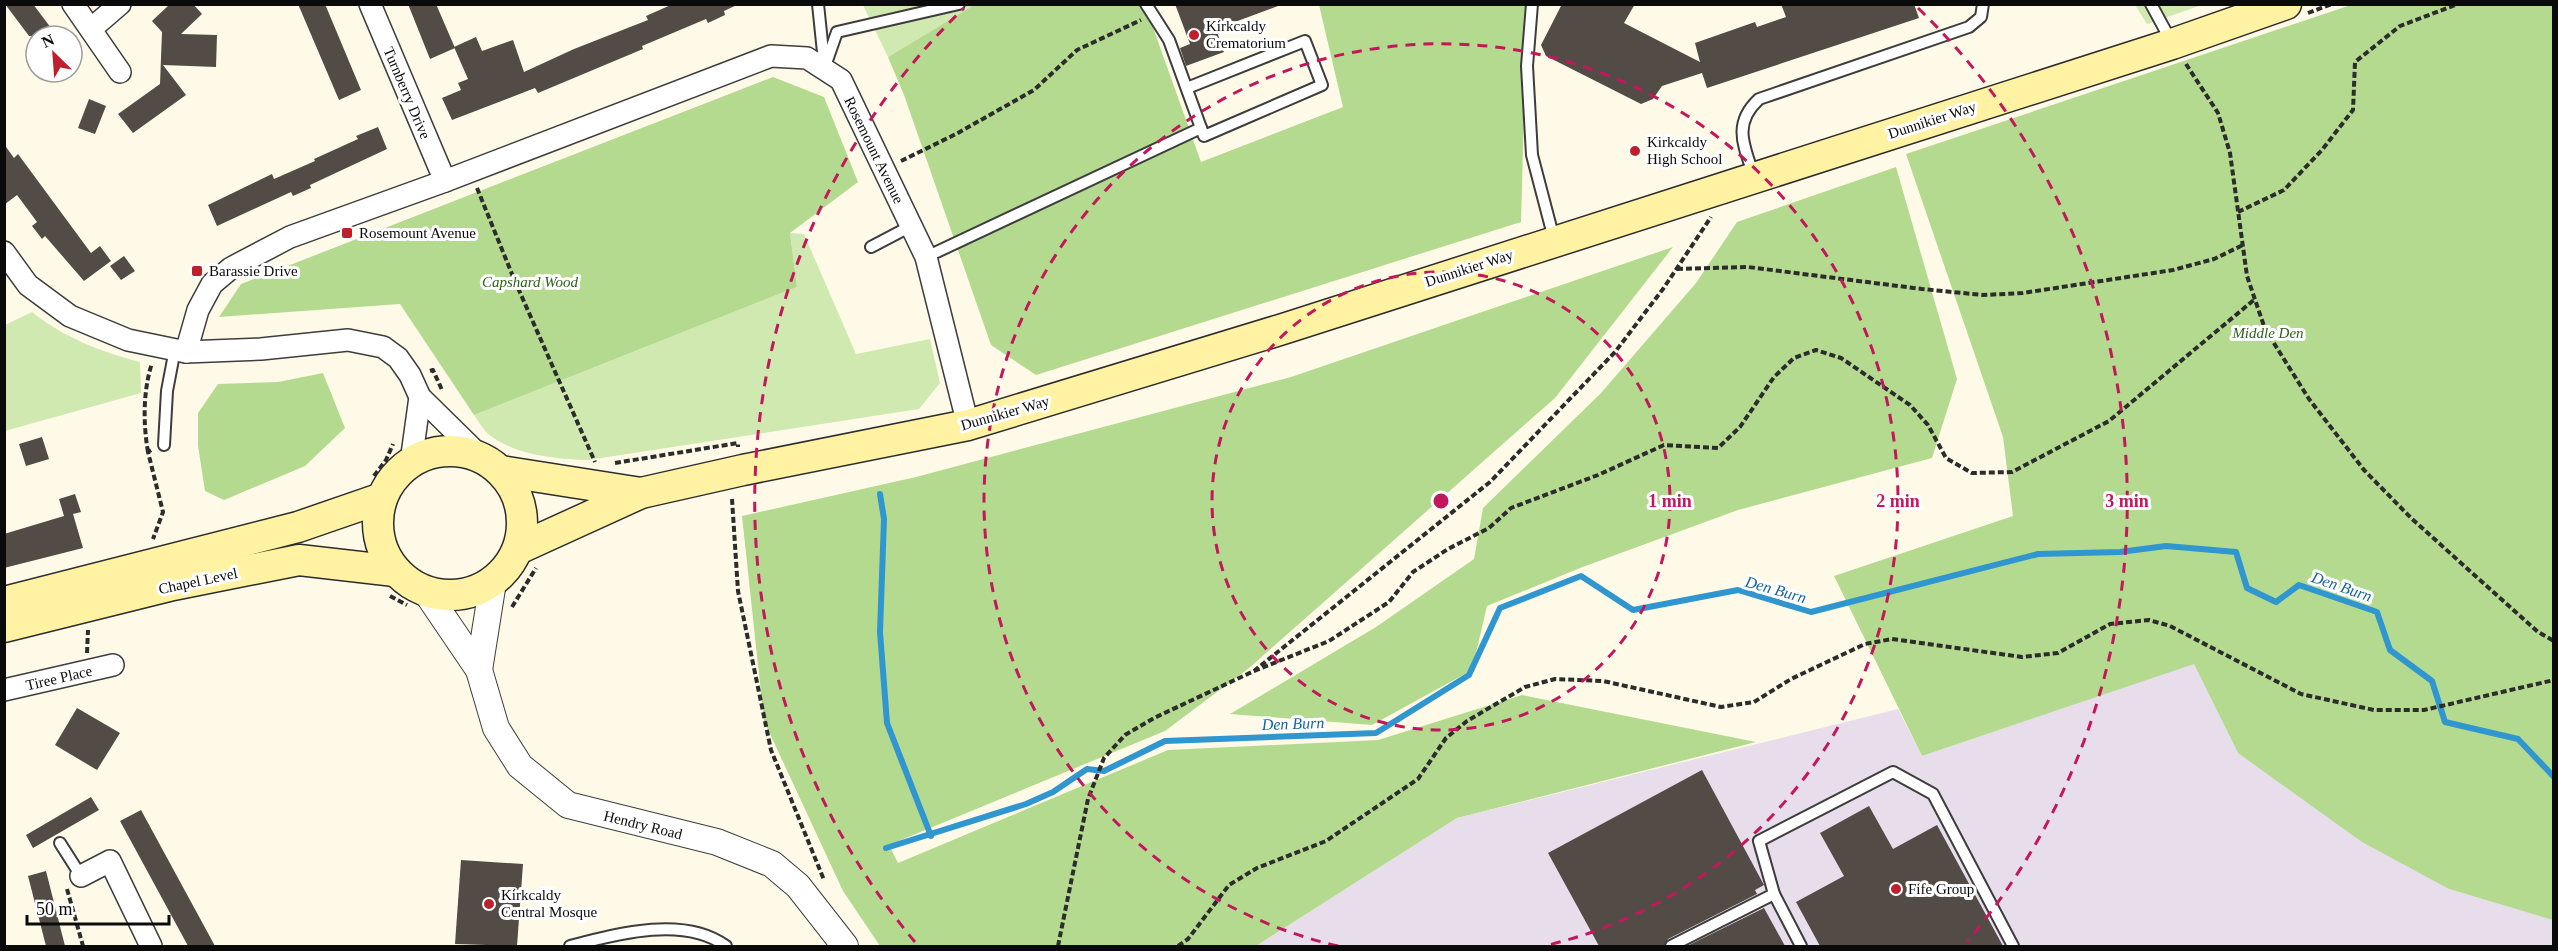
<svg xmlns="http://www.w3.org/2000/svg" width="2558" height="951" font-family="Georgia,serif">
	<rect width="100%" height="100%" fill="#fffae8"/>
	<polygon fill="#e8ddea" points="2194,663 2238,753 2449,889 2554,920 2553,946 1256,946 1457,818 1898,709 1922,756"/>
	<g fill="#d0e9b1">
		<polygon points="863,5 974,5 888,57"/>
		<polygon points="2135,5 2202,5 2147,24"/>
		<path d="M790,233L804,234L856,354L930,339L940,383L919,409L588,460C556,459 514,455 488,434C483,429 478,421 474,415L797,287Z"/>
		<path d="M32,312C65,338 99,351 140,362L141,393L5,431V325Z"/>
	</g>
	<g fill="#b4da90">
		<polygon points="974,5 1145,5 1201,162 1343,107 1319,5 1527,5 1521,222 1036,375 991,345 904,95 888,57"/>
		<polygon points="2351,5 2553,5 2553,920 2449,889 2362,842 2238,753 2194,664 1922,756 1834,576 2013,516 2003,437 1906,154"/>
		<polygon points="773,77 824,97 858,182 790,233 797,287 474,415 400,304 219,317 241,284"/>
		<polygon points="1896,167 1957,379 1932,458 1738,510 1580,568 1487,606 1472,670 1372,725 1230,714 1376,627 1474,559 1483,508 1601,393 1696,283 1737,222"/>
		<polygon points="1673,247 1555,398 1249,668 1165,731 889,845 898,863 1168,750 1378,740 1522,695 1756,742 1457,818 1256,946 880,946 843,891 764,721 742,516 916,477 1291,377"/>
		<polygon points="323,373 345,428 305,466 224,500 205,491 198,446 198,413 218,384 278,382"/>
	</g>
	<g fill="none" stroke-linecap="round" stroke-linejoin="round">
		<g stroke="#3096d0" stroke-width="6">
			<polyline points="880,494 884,519 880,632 887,723 931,836"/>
			<polyline points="886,848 1026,804 1053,792 1087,769 1104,771 1165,741 1376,733 1469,675 1500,608 1581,576 1633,610 1738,590 1811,612 2038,554 2120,552 2166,546 2236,552 2247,588 2276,602 2299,585 2377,612 2390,650 2432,681 2445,722 2518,739 2554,777"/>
		</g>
	</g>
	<g fill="#534b46">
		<polygon points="5,4 33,4 57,36 29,36"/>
		<polygon points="170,4 193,4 202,14 181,34 217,35 216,67 163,65 186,95 133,133 118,114 160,84 162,32 152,21"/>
		<polygon points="298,4 325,4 361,90 339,100"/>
		<polygon points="408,4 436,4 455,48 430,59"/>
		<polygon points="673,4 739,4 724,11 725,15 708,23 706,19 642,46 643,49 538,93 535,88 452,120 442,98 461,90 458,83 468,79 454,47 476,37 482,51 513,40 524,72 574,49 648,20 646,16"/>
		<polygon points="1175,4 1278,4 1278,6 1216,29 1224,52 1186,66 1180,48 1190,44"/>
		<polygon points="1562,4 1635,4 1624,23 1700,62 1695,43 1755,22 1757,27 1786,17 1781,4 1914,4 1919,18 1707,88 1702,73 1662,86 1653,99 1641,104 1546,56 1541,45"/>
		<polygon points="89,99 106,106 95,134 78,128"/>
		<polygon points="378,127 387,149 310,185 311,188 293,196 291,192 217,226 208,205 272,174 274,179 315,161 314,159 358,139 356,136"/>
		<polygon points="4,144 14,158 18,154 91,253 100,246 111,261 84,281 45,236 42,239 32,226 37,222 17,195 4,205"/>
		<polygon points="124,256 135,271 121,280 110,266"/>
		<polygon points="42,437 49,459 26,466 19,444"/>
		<polygon points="75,494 81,512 73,514 83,548 4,568 4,534 64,516 59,499"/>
		<polygon points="77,708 120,733 97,770 55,745"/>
		<polygon points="1702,770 1764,885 1755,890 1757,894 1668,939 1664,946 1599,946 1548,853"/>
		<polygon points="91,797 99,810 33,848 26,835"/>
		<polygon points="1869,806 1893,849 1937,825 2003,946 1820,946 1796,902 1844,876 1820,833"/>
		<polygon points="141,810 215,946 188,946 120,821"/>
		<polygon points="461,860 523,864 517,946 455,944"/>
		<polygon points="46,871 65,946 46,946 28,876"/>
		<polygon points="1764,908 1785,946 1687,946"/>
	</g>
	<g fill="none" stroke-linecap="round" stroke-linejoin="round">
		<defs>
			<g id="service">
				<polyline points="818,4 824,62"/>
				<polyline points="1146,4 1169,40 1201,128 1204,136 1322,85 1305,41 1187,88"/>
				<polyline points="1532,4 1527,66 1532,155 1554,239"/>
				<polyline points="2151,4 2171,41"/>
				<polyline points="824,69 837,32 959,4"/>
				<path d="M1754,176C1744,146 1732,124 1759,99L1969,27L1981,17L1983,4"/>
				<polyline points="871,247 911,226"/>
				<polyline points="926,257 1201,128"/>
				<polyline points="164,445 167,391 175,349"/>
				<polyline points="60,843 81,876"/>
				<path d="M570,946C616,934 684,915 726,946"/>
				<polyline points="1671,946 1774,894"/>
				<polyline points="1801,946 1774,894 1759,841 1893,772 1933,794 2013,946"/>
			</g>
			<g id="minor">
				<polyline points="73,4 120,72"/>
				<polyline points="370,4 445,181"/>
				<polyline points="91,29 120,4"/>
				<polyline points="4,252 28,285 70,316 128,340 186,352 261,349 348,340 383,347 398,358 410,375 420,397 481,457"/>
				<polyline points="186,352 198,310 212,284 231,268 290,237 445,181 771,56 807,58 841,80 926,257 968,425"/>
				<polyline points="411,462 420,397"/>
				<polyline points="4,690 113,665"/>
				<polyline points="81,876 110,861 151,946"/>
			</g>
			<g id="tertiary">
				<polyline points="426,592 479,670 496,728 520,766 568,805 717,842 772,864 798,886 845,946"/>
				<polyline points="479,670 493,582"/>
			</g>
			<g id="secondary">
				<circle cx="450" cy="523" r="72"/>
				<polyline points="501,471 641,493"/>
				<polyline points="518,549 641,493 743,470 968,425 1283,329 2172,44 2286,4"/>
				<polyline points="4,602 298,527 382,498"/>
				<polyline points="4,627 173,585 299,560 395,571"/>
			</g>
		</defs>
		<use href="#service" stroke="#3d3d3d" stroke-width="14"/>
		<use href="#minor" stroke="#3d3d3d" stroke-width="24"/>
		<use href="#tertiary" stroke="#3d3d3d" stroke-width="28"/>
		<use href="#secondary" stroke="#2c2c2c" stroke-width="33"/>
		<g stroke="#2c2c2c" stroke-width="4" stroke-dasharray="6 3" stroke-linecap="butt">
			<polyline points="2308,13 2332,4"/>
			<polyline points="2186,64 2218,113 2230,153 2247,276 2265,329 2309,399 2364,470 2412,519 2538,632 2554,641"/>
			<polyline points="901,161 956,134 1034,90 1077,50 1141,20"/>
			<polyline points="477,188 514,279 595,462"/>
			<polyline points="2238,212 2284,190 2322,150 2353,110 2355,62 2400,26 2458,4"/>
			<polyline points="1677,269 1748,267 1922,289 1983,295 2023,293 2173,270 2214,259 2243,245"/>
			<polyline points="430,371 433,370 442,390"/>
			<polyline points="151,450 148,452 163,512 153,539"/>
			<path d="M148,452C143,423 143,391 152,363"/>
			<polyline points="615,463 738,443 738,447"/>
			<polyline points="374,476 386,460 393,444"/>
			<polyline points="732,499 738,591 771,750 824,880"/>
			<polyline points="390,596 407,605"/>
			<polyline points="512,607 536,568"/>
			<polyline points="87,653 88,630"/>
			<polyline points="1254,671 1329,641 1389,602 1413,572 1448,549 1489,528 1511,508 1598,475 1664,445 1718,448 1740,427 1774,377 1794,358 1816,350 1841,358 1910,405 1928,425 1946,458 1972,473 2012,472 2109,421 2255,299"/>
			<polyline points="67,889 83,946"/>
			<polyline points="1058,946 1088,799 1104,758 1125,735 1154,718 1254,671 1490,482 1615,352 1663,289 1711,217"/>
			<polyline points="1178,946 1188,939 1229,885 1257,868 1326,841 1418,779 1446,738 1467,721 1525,687 1555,679 1603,681 1721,707 1754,702 1791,679 1865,644 1892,639 2022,657 2058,653 2110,624 2149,620 2170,626 2301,694 2374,710 2424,710 2554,680"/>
		</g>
		<use href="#service" stroke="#fff" stroke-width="10"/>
		<use href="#minor" stroke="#fff" stroke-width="21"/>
		<use href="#tertiary" stroke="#fff" stroke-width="26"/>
		<use href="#secondary" stroke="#fff2a3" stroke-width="30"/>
	</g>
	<g fill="none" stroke="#c2185b" stroke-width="3" stroke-dasharray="10 8">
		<circle cx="1441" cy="501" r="229"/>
		<path d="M1338 946A457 457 0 1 1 1544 946"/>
		<path d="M915 942A686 686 0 0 1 964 8M1918 8A686 686 0 0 1 1967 942"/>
	</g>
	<g fill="#bd202c" stroke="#fff" stroke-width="2">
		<circle cx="1194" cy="35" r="6"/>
		<circle cx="1635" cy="151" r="6"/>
		<rect x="341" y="227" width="12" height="12" rx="3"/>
		<rect x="191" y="265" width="12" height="12" rx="3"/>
		<circle cx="1896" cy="889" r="6"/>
		<circle cx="489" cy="904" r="6"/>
	</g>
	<g text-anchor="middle" stroke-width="6" stroke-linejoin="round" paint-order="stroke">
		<g font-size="15" fill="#0a0a0a" stroke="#fff" text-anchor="start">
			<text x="1206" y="31">Kirkcaldy<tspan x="1206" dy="17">Crematorium</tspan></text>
			<text x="1647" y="147">Kirkcaldy<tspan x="1647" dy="17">High School</tspan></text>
			<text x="359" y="238">Rosemount Avenue</text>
			<text x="209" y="276">Barassie Drive</text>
			<text x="1908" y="894">Fife Group</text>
			<text x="501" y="900">Kirkcaldy<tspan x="501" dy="17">Central Mosque</tspan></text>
		</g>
		<g font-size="15" fill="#0a0a0a" stroke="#fff">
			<text transform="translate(407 93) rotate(67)" y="5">Turnberry Drive</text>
			<text transform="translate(1932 120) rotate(-18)" y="5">Dunnikier Way</text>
			<text transform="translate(874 150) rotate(64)" y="5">Rosemount Avenue</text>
			<text transform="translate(1469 268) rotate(-18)" y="5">Dunnikier Way</text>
			<text transform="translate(1005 413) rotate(-16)" y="5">Dunnikier Way</text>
			<text transform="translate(198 581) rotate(-12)" y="5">Chapel Level</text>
			<text transform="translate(59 678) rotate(-13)" y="5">Tiree Place</text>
			<text transform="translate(643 825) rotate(14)" y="5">Hendry Road</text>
		</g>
		<g font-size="15" font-style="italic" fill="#2c621a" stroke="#fff">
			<text x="530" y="287">Capshard Wood</text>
			<text x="2268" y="338">Middle Den</text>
		</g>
		<g font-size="16" font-style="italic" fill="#12659e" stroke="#fff">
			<text transform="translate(2342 586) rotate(19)" y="6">Den Burn</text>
			<text transform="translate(1776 589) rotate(16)" y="6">Den Burn</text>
			<text transform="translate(1293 723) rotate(-2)" y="6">Den Burn</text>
		</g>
	</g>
	<circle cx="1441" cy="501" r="9" fill="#c2185b" stroke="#fff" stroke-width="3"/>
	<g font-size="18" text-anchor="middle" font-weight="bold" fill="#c2185b" stroke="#fff" stroke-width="6" stroke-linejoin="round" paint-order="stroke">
		<text x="1670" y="507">1 min</text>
		<text x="1898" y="507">2 min</text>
		<text x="2127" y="507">3 min</text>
	</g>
	<rect width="2558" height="951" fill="none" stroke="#0a0a0a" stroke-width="12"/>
	<g transform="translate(54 54) rotate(335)"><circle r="28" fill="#ffffff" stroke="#9d9d9d" stroke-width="1.5"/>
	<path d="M0-4.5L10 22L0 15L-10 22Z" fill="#bd202c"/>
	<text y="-9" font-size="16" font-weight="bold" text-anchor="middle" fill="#0a0a0a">N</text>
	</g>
	<path d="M27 915v9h142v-9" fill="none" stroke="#0a0a0a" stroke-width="3"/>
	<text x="36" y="915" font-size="18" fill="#0a0a0a" stroke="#ffffff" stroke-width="4.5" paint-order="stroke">50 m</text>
</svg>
